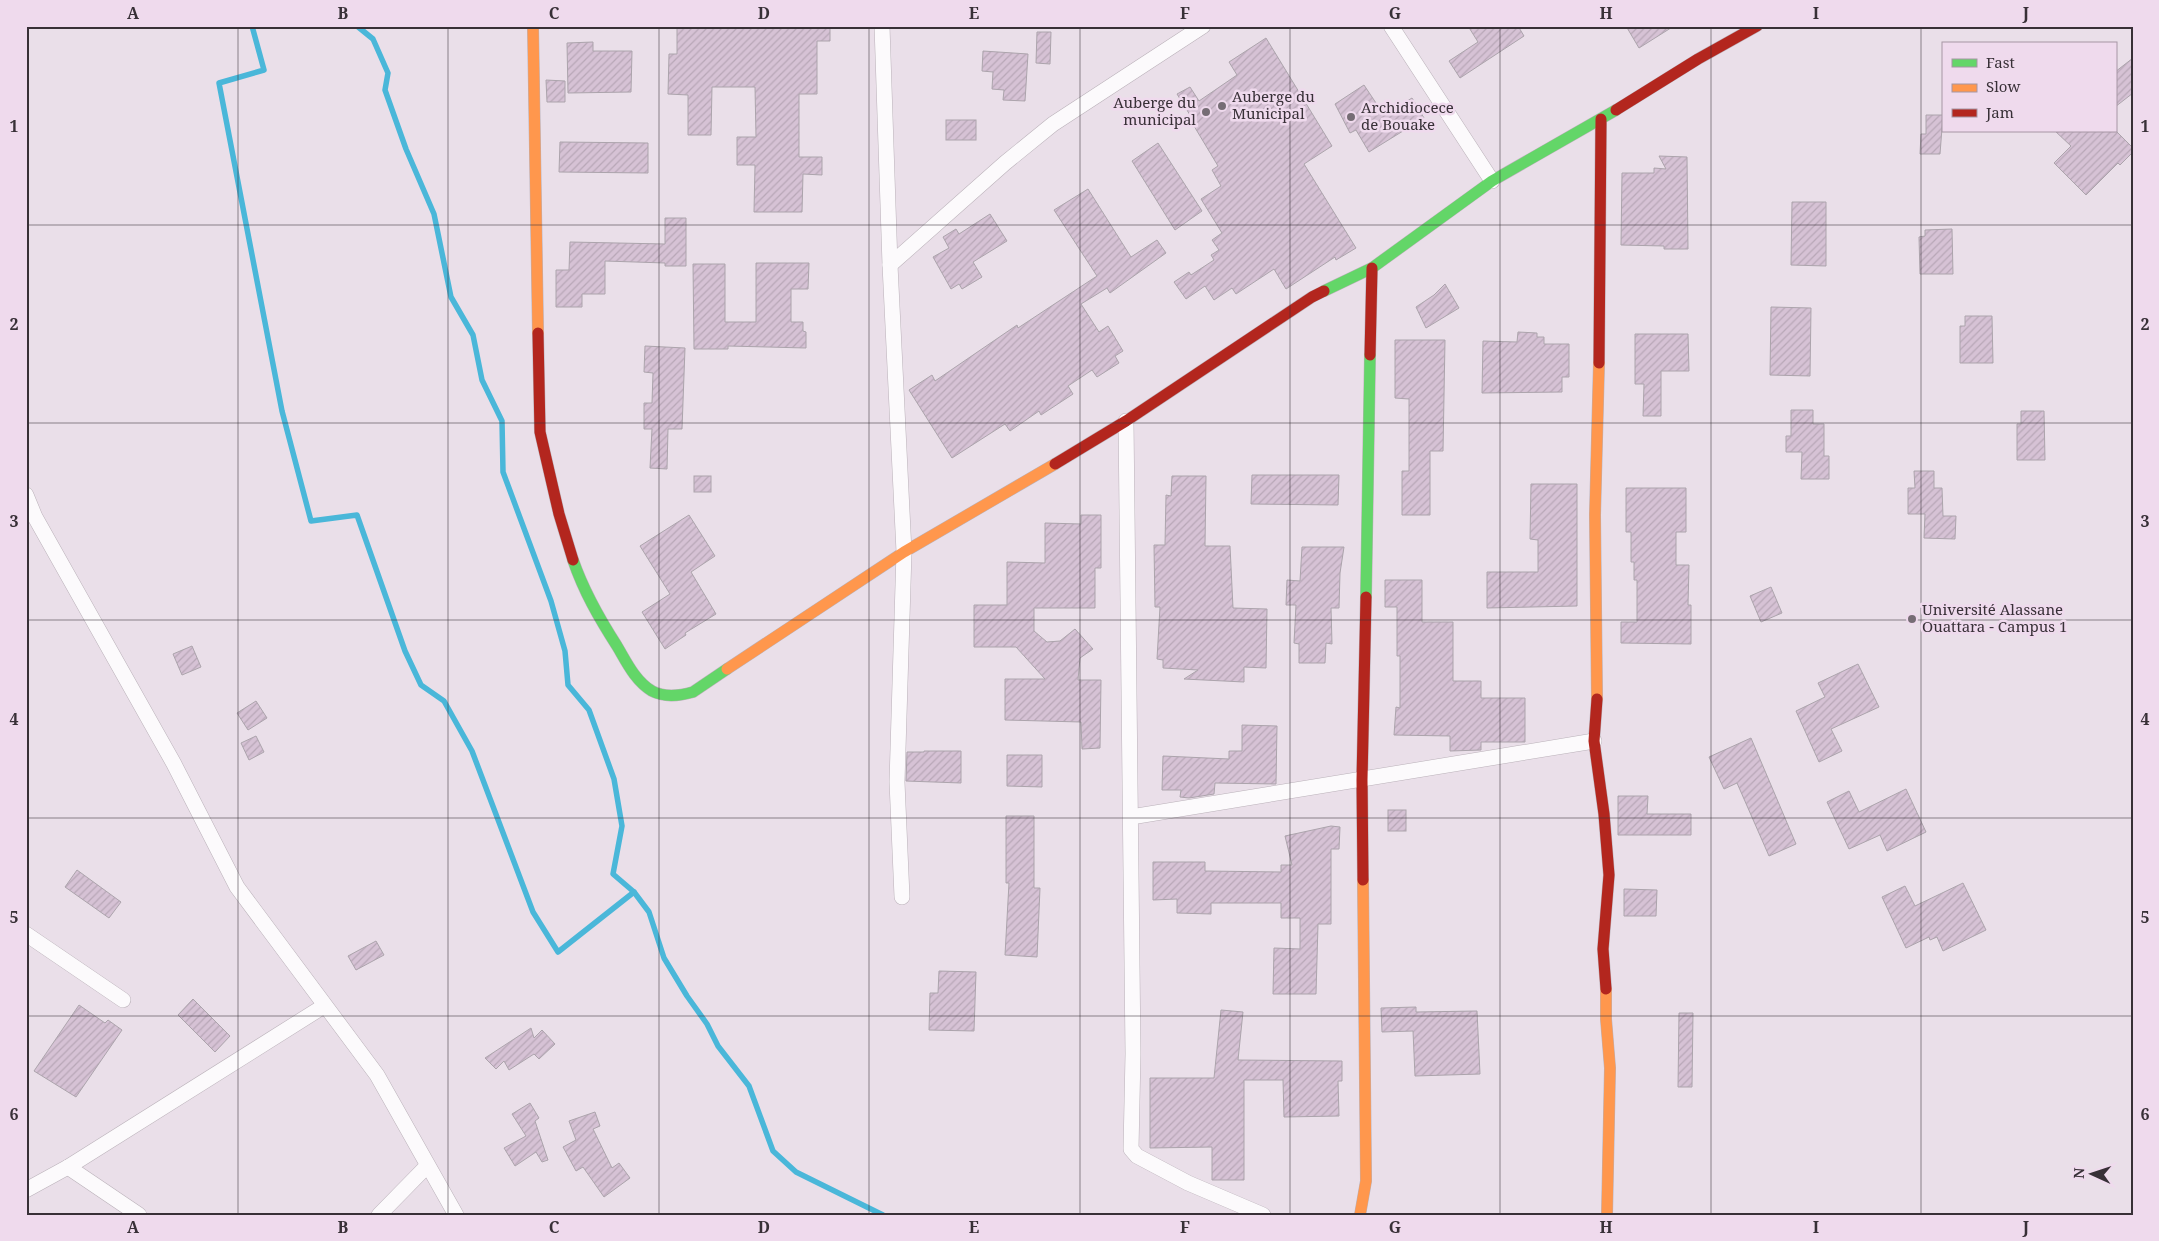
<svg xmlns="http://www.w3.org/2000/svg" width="2159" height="1241" font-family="'Noto Serif',serif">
	<defs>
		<pattern id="building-hatch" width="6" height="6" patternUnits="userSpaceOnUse" patternTransform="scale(1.25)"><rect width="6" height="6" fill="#d6c2d5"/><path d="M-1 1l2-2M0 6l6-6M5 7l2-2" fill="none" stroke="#b8a7b7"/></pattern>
	</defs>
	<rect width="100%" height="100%" fill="#eadfe9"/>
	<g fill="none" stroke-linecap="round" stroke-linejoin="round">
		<g stroke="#4ab7d9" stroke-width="5.5">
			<polyline points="252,26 264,70 219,83 282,411 311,521 357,515 405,651 421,685 444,701 472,751 533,912 558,952 634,892"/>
			<polyline points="357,26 373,39 388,73 385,90 406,149 434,214 451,297 473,335 482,380 502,421 503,472 551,601 565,651 568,685 589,710 614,779 622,826 613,874 634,892 649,912 664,958 687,996 707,1024 718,1046 749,1086 773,1151 796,1172 883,1215"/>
		</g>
	</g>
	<g fill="url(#building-hatch)" stroke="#aca4ac">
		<polygon points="677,26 830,26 830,41 817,41 817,94 799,94 799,157 822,157 822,175 803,174 802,212 754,212 755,165 737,165 737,137 756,137 755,87 712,87 711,135 688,135 688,95 668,94 669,54 677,54"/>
		<polygon points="1468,26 1518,26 1524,36 1460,78 1449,61 1478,42"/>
		<polygon points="1626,26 1674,26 1639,48"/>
		<polygon points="1037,32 1051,32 1050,64 1036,63"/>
		<polygon points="1266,38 1332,146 1304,164 1356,248 1336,260 1335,257 1286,289 1274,269 1236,294 1232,288 1214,300 1205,286 1186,299 1174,282 1189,272 1191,275 1214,260 1211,255 1219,250 1212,240 1222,233 1201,199 1221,186 1212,170 1218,166 1188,116 1190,115 1177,94 1190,87 1199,101 1237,75 1229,62"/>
		<polygon points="593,42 593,51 632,51 631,92 568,93 567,43"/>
		<polygon points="983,51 1028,54 1025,101 1003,100 1004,90 992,89 993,72 982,71"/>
		<polygon points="2133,58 2133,93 2115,107 2115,72"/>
		<polygon points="546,80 565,81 565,102 547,102"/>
		<polygon points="1364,85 1384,115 1412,98 1424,118 1369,152 1356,130 1350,133 1335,104"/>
		<polygon points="1926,115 1943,115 1940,154 1920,154 1921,134 1926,134"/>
		<rect x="946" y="120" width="30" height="20"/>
		<polygon points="2055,131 2116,131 2133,148 2133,152 2120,165 2118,163 2086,195 2054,163 2071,146"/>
		<polygon points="560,142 648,143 648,173 559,172"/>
		<polygon points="1158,143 1202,211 1175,230 1132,161"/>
		<polygon points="1659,156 1687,157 1688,249 1664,249 1664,246 1621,245 1622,173 1654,173 1654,168 1666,169"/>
		<polygon points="1088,189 1131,257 1157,240 1166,253 1110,293 1107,288 1081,304 1099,332 1108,326 1123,351 1115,356 1119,363 1097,377 1092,370 1068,386 1073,394 1041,415 1039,411 1010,431 1005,424 952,458 909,390 932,375 935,381 1017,325 1018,328 1097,276 1054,210"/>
		<polygon points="1792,202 1826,202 1826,266 1791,265"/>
		<polygon points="990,214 1007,241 973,262 982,277 962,289 959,284 951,289 933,257 949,248 943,237 956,229 959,234"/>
		<polygon points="665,218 686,218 686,266 665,266 665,263 605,261 605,294 582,294 582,307 556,307 556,270 569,270 570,242 665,244"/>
		<polygon points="1952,229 1953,274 1920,274 1919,237 1925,236 1925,230"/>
		<polygon points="756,263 809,263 808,289 791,289 791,322 803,322 803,331 806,332 806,348 728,346 728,349 694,349 693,264 725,264 725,322 756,322"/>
		<polygon points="1445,284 1459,308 1426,328 1416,307 1434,295"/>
		<polygon points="1771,307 1811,308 1810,376 1770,375"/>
		<polygon points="1965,316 1992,316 1993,363 1960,363 1960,326 1965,326"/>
		<polygon points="1518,332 1537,333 1537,337 1544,337 1544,344 1569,344 1569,377 1562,377 1562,392 1482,393 1483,341 1517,342"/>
		<polygon points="1635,334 1688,334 1689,371 1661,371 1661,416 1643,416 1644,384 1635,384"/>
		<polygon points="1395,340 1445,340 1443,451 1430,451 1430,515 1402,515 1402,471 1409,471 1409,399 1395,398"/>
		<polygon points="645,346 685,348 682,429 668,429 667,469 650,468 652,429 644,429 644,403 652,403 653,373 644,372"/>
		<polygon points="1791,410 1813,410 1813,424 1824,424 1824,456 1829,456 1829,479 1801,479 1802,452 1786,452 1786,436 1791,436"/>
		<polygon points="2021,411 2044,411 2045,460 2017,460 2017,424 2021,424"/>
		<polygon points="1914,471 1934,471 1934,488 1942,488 1943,516 1956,516 1955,539 1924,538 1925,514 1908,514 1908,488 1915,488"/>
		<polygon points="1252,475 1339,475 1338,505 1251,504"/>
		<rect x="694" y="476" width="17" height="16"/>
		<polygon points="1172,476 1206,476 1205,546 1230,546 1233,608 1267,609 1266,668 1244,667 1244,682 1184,679 1198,670 1163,668 1163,660 1157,659 1160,607 1155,607 1154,545 1165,545 1166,495 1171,496"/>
		<polygon points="1531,484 1577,484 1577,606 1487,608 1487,572 1538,572 1538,540 1530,539"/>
		<polygon points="1626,488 1686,488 1686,532 1676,532 1676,565 1689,565 1688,605 1691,605 1691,644 1621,643 1621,622 1637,622 1637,580 1634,580 1634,562 1631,562 1631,532 1626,532"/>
		<polygon points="689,515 715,556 691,572 716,614 685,633 686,635 665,649 642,612 670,594 640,546"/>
		<polygon points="1081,515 1101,515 1101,568 1095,568 1095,608 1034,608 1034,631 1047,642 1060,641 1075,629 1093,649 1080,658 1078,680 1101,680 1100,748 1082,749 1081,722 1005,720 1005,679 1045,679 1016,647 974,647 974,605 1007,605 1007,562 1045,563 1045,523 1081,524"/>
		<polygon points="1302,547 1344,547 1340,573 1339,608 1331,608 1332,644 1326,643 1325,663 1299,663 1299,644 1294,643 1296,605 1286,605 1287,580 1300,581"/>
		<polygon points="1385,580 1422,580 1422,622 1453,622 1453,681 1481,681 1481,698 1525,698 1525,742 1481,742 1481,750 1450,751 1450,736 1394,735 1396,707 1400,708 1400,656 1397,656 1397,607 1385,607"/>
		<polygon points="1771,587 1782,613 1761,622 1750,596"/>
		<polygon points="192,646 201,667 182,675 173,654"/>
		<polygon points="1858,664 1879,707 1831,729 1842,751 1819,762 1796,711 1825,697 1818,683"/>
		<polygon points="256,701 267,718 248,730 237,713"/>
		<polygon points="1242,725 1277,726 1276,784 1215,783 1214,794 1189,798 1180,797 1181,790 1162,790 1163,756 1229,759 1229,751 1242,751"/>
		<polygon points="256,736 264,752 249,760 241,743"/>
		<polygon points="1751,738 1796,844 1769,856 1737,783 1724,789 1709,757"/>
		<polygon points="924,751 961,751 961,783 906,781 907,752 924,752"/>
		<polygon points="1007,755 1042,755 1042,787 1007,786"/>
		<polygon points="1906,789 1926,832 1887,851 1880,835 1849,849 1827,802 1849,791 1859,812"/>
		<polygon points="1618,796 1648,796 1647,814 1691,814 1691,835 1618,835"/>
		<rect x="1388" y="810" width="18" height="21"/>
		<polygon points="1006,816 1034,816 1034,888 1040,888 1037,957 1005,955 1009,883 1006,883"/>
		<polygon points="1331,826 1340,827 1339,849 1331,849 1331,924 1318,924 1316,994 1273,994 1274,948 1300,949 1300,918 1281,918 1281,903 1211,903 1211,914 1177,913 1177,899 1153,900 1153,862 1205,862 1205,871 1281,872 1281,865 1292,865 1285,836"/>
		<polygon points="77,870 121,902 109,918 65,887"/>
		<polygon points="1963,883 1986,930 1943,951 1937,937 1930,940 1929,937 1906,948 1882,897 1905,886 1915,906"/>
		<polygon points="1624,889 1657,890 1656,916 1624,916"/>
		<polygon points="376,941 384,955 356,970 348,956"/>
		<polygon points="939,971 976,972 974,1031 929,1030 930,993 938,993"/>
		<polygon points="193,999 230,1036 215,1052 178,1015"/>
		<polygon points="79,1005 105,1023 108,1020 122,1030 76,1097 34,1071"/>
		<polygon points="1416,1007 1416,1012 1477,1011 1480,1074 1415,1076 1413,1031 1382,1032 1381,1008"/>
		<polygon points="1221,1010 1243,1012 1238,1060 1342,1061 1342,1081 1338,1081 1339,1116 1284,1117 1283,1080 1244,1080 1244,1180 1212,1180 1212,1147 1150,1148 1150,1078 1214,1078"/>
		<polygon points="1679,1013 1693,1013 1692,1087 1678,1087"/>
		<polygon points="531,1028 534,1038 542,1030 555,1044 539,1059 534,1054 509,1070 504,1061 496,1069 485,1058"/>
		<polygon points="530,1103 539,1118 535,1121 548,1160 542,1162 536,1152 515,1166 504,1148 526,1136 512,1114"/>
		<polygon points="595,1112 600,1126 593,1129 612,1168 619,1163 630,1178 604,1197 583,1167 576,1171 563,1147 576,1140 569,1121"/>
	</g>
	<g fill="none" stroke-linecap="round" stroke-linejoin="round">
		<defs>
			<g id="street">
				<polyline points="882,26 890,265 904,552 897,782 902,897"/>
				<polyline points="1391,26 1492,181"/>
				<polyline points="890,265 1005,163 1053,124 1203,26"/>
				<polyline points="1126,421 1133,1054 1131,1149 1137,1156 1188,1183 1263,1215"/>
				<polyline points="26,495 35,517 174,764 237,887 377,1075 456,1215"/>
				<polyline points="1131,817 1594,741"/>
				<polyline points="26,934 123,1000"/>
				<polyline points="68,1167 139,1215"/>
				<polyline points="26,1190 68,1167 324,1006"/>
				<polyline points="379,1215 427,1166"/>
			</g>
			<g id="fast">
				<polyline points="1324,291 1372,268 1492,181 1616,110"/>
				<path d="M573,560C584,592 599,618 617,646C626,661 635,681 652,691C665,698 679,696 693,692L727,669"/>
				<polyline points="1366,597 1370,355"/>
			</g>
			<g id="slow">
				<polyline points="533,26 538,333"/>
				<polyline points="727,669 904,552 1055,464"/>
				<polyline points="1597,699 1595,515 1599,363"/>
				<polyline points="1606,989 1606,1019 1610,1068 1607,1215"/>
				<polyline points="1360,1215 1366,1181 1363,880"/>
			</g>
			<g id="jam">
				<polyline points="1616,110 1698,59 1757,26"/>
				<polyline points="538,333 540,432 559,514 573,560"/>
				<polyline points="1370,355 1372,268"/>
				<polyline points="1599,363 1601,119"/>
				<polyline points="1055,464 1126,421 1312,297 1324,291"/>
				<polyline points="1597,699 1594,741 1604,814 1609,875 1603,949 1606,989"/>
				<polyline points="1363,880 1362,780 1366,597"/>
			</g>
		</defs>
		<use href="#street" stroke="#bab1b9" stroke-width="16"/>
		<use href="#fast" stroke="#bab1b9" stroke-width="12"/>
		<use href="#slow" stroke="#bab1b9" stroke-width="12"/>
		<use href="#jam" stroke="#bab1b9" stroke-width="12"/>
		<use href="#street" stroke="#fcfafc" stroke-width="15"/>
		<use href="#fast" stroke="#63d668" stroke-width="11"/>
		<use href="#slow" stroke="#ff974d" stroke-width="11"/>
		<use href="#jam" stroke="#b3261e" stroke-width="11"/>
	</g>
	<path fill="none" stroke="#383037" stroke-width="1" stroke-opacity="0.55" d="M238,26V1215M448,26V1215M659,26V1215M869,26V1215M1080,26V1215M1290,26V1215M1500,26V1215M1711,26V1215M1921,26V1215M26,225H2133M26,423H2133M26,620H2133M26,818H2133M26,1016H2133"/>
	<g fill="#766d75" stroke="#efdaed" stroke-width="2">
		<circle cx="1222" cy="106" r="5"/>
		<circle cx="1206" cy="112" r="5"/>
		<circle cx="1351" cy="117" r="5"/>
		<circle cx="1912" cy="619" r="5"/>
	</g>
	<g text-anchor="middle" stroke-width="5" stroke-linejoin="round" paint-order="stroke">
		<g font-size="15" fill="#383037" stroke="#efdaed" text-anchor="start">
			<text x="1232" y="102">Auberge du<tspan x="1232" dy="17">Municipal</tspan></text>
			<text x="1196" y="108" text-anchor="end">Auberge du<tspan x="1196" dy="17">municipal</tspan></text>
			<text x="1361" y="113">Archidiocece<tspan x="1361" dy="17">de Bouake</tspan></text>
			<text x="1922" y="615">Université Alassane<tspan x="1922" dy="17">Ouattara - Campus 1</tspan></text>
		</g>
	</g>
	<rect width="2159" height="1241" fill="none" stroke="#efdaed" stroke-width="55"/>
	<rect x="1942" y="42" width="175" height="90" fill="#efdaed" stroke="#a696a4"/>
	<rect x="1952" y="59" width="25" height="8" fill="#63d668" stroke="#a696a4"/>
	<text x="1986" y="68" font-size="15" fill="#383037">Fast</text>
	<rect x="1952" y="84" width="25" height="8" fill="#ff974d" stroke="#a696a4"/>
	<text x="1986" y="92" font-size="15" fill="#383037">Slow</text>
	<rect x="1952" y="109" width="25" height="8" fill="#b3261e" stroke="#a696a4"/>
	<text x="1986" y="118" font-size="15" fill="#383037">Jam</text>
	<g transform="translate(2092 1174) rotate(273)" stroke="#efdaed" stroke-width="4" paint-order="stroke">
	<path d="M0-4L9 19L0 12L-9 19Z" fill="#383037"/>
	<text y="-8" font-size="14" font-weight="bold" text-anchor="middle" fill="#383037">N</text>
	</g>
	<rect x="28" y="28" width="2104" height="1186" fill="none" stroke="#383037" stroke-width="2"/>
	<g font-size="16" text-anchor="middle" font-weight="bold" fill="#383037">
		<text x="133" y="19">A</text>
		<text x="343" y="19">B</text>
		<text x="554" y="19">C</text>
		<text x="764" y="19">D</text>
		<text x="974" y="19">E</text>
		<text x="1185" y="19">F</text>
		<text x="1395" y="19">G</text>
		<text x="1606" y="19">H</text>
		<text x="1816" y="19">I</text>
		<text x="2026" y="19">J</text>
		<text x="14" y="132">1</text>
		<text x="2145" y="132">1</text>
		<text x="14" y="330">2</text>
		<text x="2145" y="330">2</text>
		<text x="14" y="527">3</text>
		<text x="2145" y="527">3</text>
		<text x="14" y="725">4</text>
		<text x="2145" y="725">4</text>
		<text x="14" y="923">5</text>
		<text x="2145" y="923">5</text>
		<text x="14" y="1120">6</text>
		<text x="2145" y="1120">6</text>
		<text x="133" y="1233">A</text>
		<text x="343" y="1233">B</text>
		<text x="554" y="1233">C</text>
		<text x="764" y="1233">D</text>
		<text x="974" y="1233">E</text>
		<text x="1185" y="1233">F</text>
		<text x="1395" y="1233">G</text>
		<text x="1606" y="1233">H</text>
		<text x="1816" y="1233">I</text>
		<text x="2026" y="1233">J</text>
	</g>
</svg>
